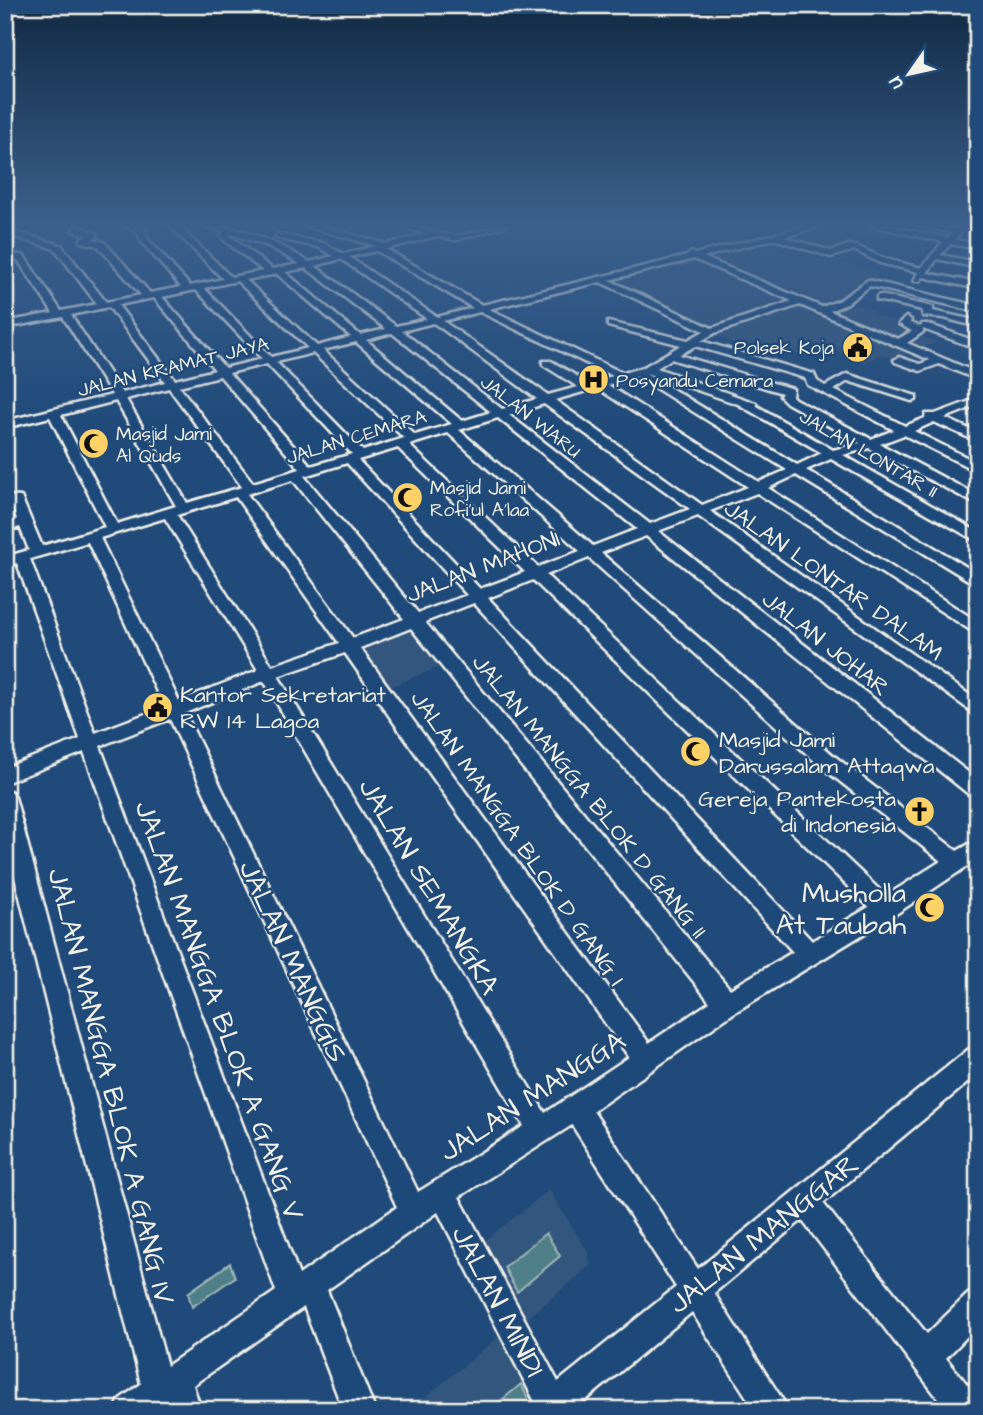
<svg xmlns="http://www.w3.org/2000/svg" width="983" height="1415" font-family="'Architects Daughter',sans-serif">
	<rect width="100%" height="100%" fill="#1f4a7a"/>
	<filter id="ink" filterUnits="userSpaceOnUse"><feTurbulence type="fractalNoise" baseFrequency=".0143" numOctaves="2"/><feDisplacementMap in="SourceGraphic" scale="14" xChannelSelector="R" yChannelSelector="G"/><feConvolveMatrix kernelMatrix="1 2 1 2 8 2 1 2 1" color-interpolation-filters="sRGB"/></filter>
	<g filter="url(#ink)">
		<g fill="#33577d">
			<polygon points="349,226 384,226 416,233 413,234 416,236 383,245 343,234 352,230 346,228"/>
			<polygon points="819,226 911,226 905,233 880,227 874,238 862,235 834,254 791,243 777,250 882,272 842,301 874,310 871,314 914,327 910,332 936,342 896,359 880,354 865,363 822,344 807,357 765,346 734,344 607,279"/>
			<polygon points="413,624 447,664 387,688 356,644"/>
			<polygon points="549,1190 588,1252 590,1266 524,1321 483,1242"/>
			<polygon points="501,1335 540,1410 410,1410"/>
		</g>
		<g fill="#507f89" stroke="#a2b8b8" stroke-width="2">
			<polygon points="546,1233 560,1256 517,1292 504,1267"/>
			<polygon points="230,1263 235,1277 192,1307 188,1293"/>
			<polygon points="521,1384 533,1409 490,1410"/>
		</g>
		<g fill="none" stroke-linecap="round" stroke-linejoin="round">
			<defs>
				<g id="minor">
					<path d="M74,226H83L81,228L97,233V237L92,239L104,242L150,293L181,287L140,240L138,232L125,226L145,229L147,238L190,286L223,279L170,226H179L231,277L263,271L224,240L221,235L224,232L205,226C242,226 279,243 309,262L334,256L318,247L276,238V234L324,243L343,254L376,246L306,226H321L386,244L426,234L398,226C418,226 436,235 455,235C472,236 488,226 506,226L456,240L437,236L386,249L482,305L687,256L691,252L695,254L808,226H823L783,237L831,251L848,245L856,246L886,259L921,268L943,242L872,226H890L947,238L953,233L921,226L962,230L955,240L978,244V249L951,244L940,255L978,262V268L937,259L927,273L978,283V289L923,277L920,281H914L918,272L880,263L854,250L831,257L774,239L703,257L822,307L840,300L868,280L978,306V312L870,286L846,304L830,311L898,339L912,331L899,324L906,317L911,320L910,323L921,327L922,324H928L978,342V349L923,329V332L907,343L978,373V380L939,364L920,371L895,362L894,360L899,357L920,364L930,360L800,305L715,333L701,341L814,374L817,381L825,386L847,374L916,396V400L912,401L848,381L834,390L905,426L925,418L926,414H935L978,398V405L945,418L978,433V442L934,422L914,431L978,463V472L904,435L880,444L978,496V505L869,448L843,455L978,532V542L831,459L806,470L978,574V586L796,475L768,488L978,622V635L757,493L710,511L978,701V716L698,516L658,531L978,780V799L971,796L646,536L601,553L833,755L957,851L978,839V859L893,916L735,1012L593,1111L698,1269L969,1049L978,1046V1074L823,1203L927,1334L968,1294L978,1289V1325L946,1358L978,1398V1410H947L802,1220L714,1293L789,1410H755L692,1312L574,1410H533L536,1404L438,1212L327,1290L375,1410H343L304,1307L193,1385L201,1410H169L167,1403L158,1410H115L120,1399L141,1384L5,837V789L12,792L15,797L167,1366L276,1291L84,752L5,783V768L80,739L17,563L5,566V557L29,550L20,527L5,531V522L17,519L11,504H5V496L21,497L42,546L105,527L50,417L5,428V421L112,395L63,317L5,328V322L53,313L18,260L5,257V252L24,256L61,311L97,304L55,249L5,234V229L61,245L106,302L141,295L98,246L81,242V238L87,235L73,231ZM231,234L268,246L300,264L272,269L230,236ZM377,251L473,308L437,317L349,257ZM341,259L427,319L396,326L315,266ZM694,259L792,301L712,328L609,280ZM306,268L386,329L360,335L285,272ZM277,274L351,337L317,346L246,280ZM237,281L308,348L271,357L204,288ZM600,282L704,331L688,340L608,322V326L681,345L644,367L623,373L489,309ZM196,290L262,359L225,368L162,297ZM154,298L215,370L175,380L118,305ZM109,307L165,382L122,393L71,315ZM480,312L482,313L613,376L588,383L551,361H543V365L578,387L548,395L443,321ZM433,323L441,328L537,399L502,409L402,331ZM392,333L491,412L462,421L366,340ZM356,342L452,424L415,435L323,350ZM695,346L805,378L808,385L894,430L871,439L795,399L792,396L793,389L679,355ZM313,353L404,438L363,451L276,362ZM671,359L782,393L780,396L787,403L860,443L833,450L757,406L756,403L657,368ZM267,364L352,454L311,466L229,373ZM646,373L738,404L822,453L797,465ZM220,376L300,469L253,483L179,386ZM636,376L787,470L759,482L608,385ZM169,388L242,487L187,503L126,399ZM597,388L748,487L702,505L555,400ZM116,401L176,506L117,524L61,415ZM544,404L690,509L650,524L509,415ZM498,418L637,529L593,546L459,430ZM448,433L580,551L538,567L409,445ZM398,448L525,572L480,589L358,460ZM347,463L467,595L418,613L304,476ZM293,480L404,619L353,638L247,494ZM236,497L339,643L272,666L177,515ZM165,518L258,670L179,701L100,538ZM88,542L164,707L95,733L30,559ZM589,558L819,765L941,861L886,896L546,575ZM533,580L869,907L812,941L488,598ZM474,603L793,952L730,989L425,622ZM411,628L710,1002L649,1043L360,648ZM345,653L629,1057L545,1113L278,676ZM264,681L524,1126L418,1192L185,713ZM170,719L397,1207L299,1275L100,746ZM572,1125L676,1287L558,1382L459,1197Z"/>
					<polygon points="880,295 933,307 933,311 978,321 978,327 944,318 923,316 922,310 877,300 877,296"/>
				</g>
			</defs>
			<use href="#minor" stroke="#f4f1e8" stroke-width="5"/>
			<use href="#minor" fill="#1f4a7a" fill-rule="evenodd"/>
		</g>
	</g>
	<linearGradient id="sky" x2="0" y2="1"><stop stop-color="#112943"/><stop offset="0.53" stop-color="#3c608d"/><stop offset="1" stop-color="#3c608d" stop-opacity="0"/></linearGradient>
	<rect width="983" height="424" fill="url(#sky)"/>
	<defs>
		<symbol id="civic-disc" viewBox="-11 -11 22 22"><circle r="9.5" fill="#ffd166" stroke="#1f4a7a"/><path d="M-.6-6.5H3V-4.5H.6V-3L4-1V1h2V6H-6V1h2V-1L-.6-3ZM-1.2 2.5V6h2.4V2.5Z" fill="#111"/></symbol>
		<symbol id="hospital-disc" viewBox="-11 -11 22 22"><circle r="9.5" fill="#ffd166" stroke="#1f4a7a"/><path d="M-5-5h3v3.5h4V-5h3V5h-3V1.5h-4V5h-3Z" fill="#111"/></symbol>
		<symbol id="mosque-disc" viewBox="-11 -11 22 22"><circle r="9.5" fill="#ffd166" stroke="#1f4a7a"/><path d="M3.5-4.9A6 6 0 1 0 3.5 4.9A5 5 0 1 1 3.5-4.9Z" fill="#111"/></symbol>
		<symbol id="church-disc" viewBox="-11 -11 22 22"><circle r="9.5" fill="#ffd166" stroke="#1f4a7a"/><path d="M-1.2-6h2.4v3.5h3.3v2.4h-3.3V6h-2.4V-.1h-3.3v-2.4h3.3Z" fill="#111"/></symbol>
	</defs>
	<g fill-rule="evenodd">
		<use href="#civic-disc" x="840" y="330" width="35" height="35"/>
		<use href="#hospital-disc" x="576" y="362" width="35" height="35"/>
		<use href="#mosque-disc" x="76" y="426" width="35" height="35"/>
		<use href="#mosque-disc" x="390" y="480" width="35" height="35"/>
		<use href="#civic-disc" x="140" y="690" width="35" height="35"/>
		<use href="#mosque-disc" x="678" y="734" width="35" height="35"/>
		<use href="#church-disc" x="902" y="794" width="35" height="35"/>
		<use href="#mosque-disc" x="912" y="890" width="35" height="35"/>
	</g>
	<g text-anchor="middle" stroke-width="5" stroke-linejoin="round" paint-order="stroke">
		<g font-size="19" fill="#f4f1e8" stroke="#1f4a7a" text-anchor="start">
			<text x="834" y="354" text-anchor="end">Polsek Koja</text>
			<text x="616" y="387">Posyandu Cemara</text>
			<text x="116" y="440">Masjid Jami<tspan x="116" dy="22">Al Quds</tspan></text>
			<text x="430" y="494">Masjid Jami<tspan x="430" dy="22">Rofi'ul A'laa</tspan></text>
		</g>
		<g font-size="19" fill="#f4f1e8" stroke="#1f4a7a">
			<text transform="translate(173 366) rotate(-14)" y="7">JALAN KRAMAT JAYA</text>
			<text transform="translate(531 416) rotate(38)" y="7">JALAN WARU</text>
			<text transform="translate(356 436) rotate(-17)" y="7">JALAN CEMARA</text>
			<text transform="translate(869 453) rotate(30)" y="7">JALAN LONTAR II</text>
		</g>
		<g font-size="23" fill="#f4f1e8" stroke="#1f4a7a">
			<text transform="translate(483 566) rotate(-21)" y="8">JALAN MAHONI</text>
			<text transform="translate(834 580) rotate(35)" y="8">JALAN LONTAR DALAM</text>
			<text transform="translate(826 643) rotate(38)" y="8">JALAN JOHAR</text>
			<text transform="translate(590 796) rotate(51)" y="8">JALAN MANGGA BLOK D GANG II</text>
			<text transform="translate(518 838) rotate(55)" y="8">JALAN MANGGA BLOK D GANG I</text>
		</g>
		<g font-size="23" fill="#f4f1e8" stroke="#1f4a7a" text-anchor="start">
			<text x="180" y="702">Kantor Sekretariat<tspan x="180" dy="26">RW 14 Lagoa</tspan></text>
			<text x="719" y="747">Masjid Jami<tspan x="719" dy="26">Darussalam Attaqwa</tspan></text>
			<text x="896" y="806" text-anchor="end">Gereja Pantekosta<tspan x="896" dy="26">di Indonesia</tspan></text>
		</g>
		<g font-size="28" fill="#f4f1e8" stroke="#1f4a7a">
			<text transform="translate(430 886) rotate(59)" y="10">JALAN SEMANGKA</text>
			<text transform="translate(294 961) rotate(65)" y="10">JALAN MANGGIS</text>
			<text transform="translate(220 1010) rotate(70)" y="10">JALAN MANGGA BLOK A GANG V</text>
			<text transform="translate(112 1086) rotate(76)" y="10">JALAN MANGGA BLOK A GANG IV</text>
			<text transform="translate(532 1095) rotate(-33)" y="10">JALAN MANGGA</text>
			<text transform="translate(763 1233) rotate(-39)" y="10">JALAN MANGGAR</text>
			<text transform="translate(499 1301) rotate(62)" y="10">JALAN MINDI</text>
		</g>
		<g font-size="28" fill="#f4f1e8" stroke="#1f4a7a" text-anchor="end">
			<text x="906" y="902">Musholla<tspan x="906" dy="32">At Taubah</tspan></text>
		</g>
	</g>
	<rect width="983" height="1415" fill="none" stroke="#1f4a7a" stroke-width="28"/>
	<rect x="14" y="14" width="955" height="1387" fill="none" stroke="#f4f1e8" stroke-width="2.5" filter="url(#ink)"/>
	<g transform="translate(909 74) rotate(236)" stroke="#1f4a7a" stroke-width="5" paint-order="stroke">
	<path d="M0-5L12 26L0 18L-12 26Z" fill="#f4f1e8"/>
	<text y="-10" font-size="19" font-weight="bold" text-anchor="middle" fill="#f4f1e8">U</text>
	</g>
</svg>
